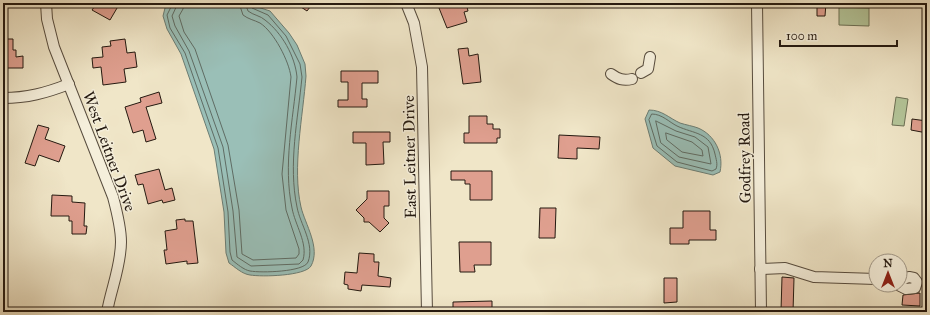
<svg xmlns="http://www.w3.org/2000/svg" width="930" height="315" font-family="'IM FELL Great Primer',serif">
	<rect width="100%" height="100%" fill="#f0e6c8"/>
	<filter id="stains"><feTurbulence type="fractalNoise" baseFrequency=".005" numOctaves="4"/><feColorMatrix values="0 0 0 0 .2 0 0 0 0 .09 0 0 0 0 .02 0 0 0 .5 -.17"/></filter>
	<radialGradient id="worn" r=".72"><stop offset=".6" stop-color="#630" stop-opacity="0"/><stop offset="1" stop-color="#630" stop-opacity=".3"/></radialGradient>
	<g fill="#b4c69a" stroke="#6c7055">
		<polygon points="839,7 869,8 869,26 839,25"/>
		<polygon points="896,97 908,99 904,126 892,125"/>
	</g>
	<g fill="#9abfb7" stroke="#6b7d74">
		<path d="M170,3H245L270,11L289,33L297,45L305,64L306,76C303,116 292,168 301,207C305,224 321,248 311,266C305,276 262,277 250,275C242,274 235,267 229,263L226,253L224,212L214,149L181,54L167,29L163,16L165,8Z"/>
		<path d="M649,110C662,110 669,118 680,123C686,125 693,126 698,128C715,135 724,154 720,172L713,175L675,166L653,148L645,119Z"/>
	</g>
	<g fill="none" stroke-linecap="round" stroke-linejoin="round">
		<g stroke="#5f6c64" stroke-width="1">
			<path d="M173,3L167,15L170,28L185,53L218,148L228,212L230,252L232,260C237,264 244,270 250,271C261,273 304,272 308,262C315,244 300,224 297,207C288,164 298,119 302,77L300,64L286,36L268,15L252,8L250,3"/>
			<path d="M178,3L172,16L175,26L189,51L223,147L233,211L237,257L251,266L299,264L303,260C308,243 295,225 292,208C283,165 293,120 297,77C295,56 282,33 265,20C261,16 253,15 248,11L245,3"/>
			<path d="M184,3L183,9L179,16L184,32L195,49L228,145L239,210L242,254L253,260L296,258L299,254V249L286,210L282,174L291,77C289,61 274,32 260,23C254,20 248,19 243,15L239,3"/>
			<path d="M652,114C662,114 669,122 677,126C694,134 710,132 715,154C716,159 718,164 716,169L712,171L677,162L657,146L649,120Z"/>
			<polygon points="656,121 676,131 695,137 708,147 711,164 679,157 661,143"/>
			<polygon points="666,133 692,142 702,150 703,156 682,152 667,140"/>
		</g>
	</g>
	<g fill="#df9f8f" stroke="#241910">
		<polygon points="97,3 120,3 110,20 92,10"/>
		<polygon points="304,3 313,3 307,11 301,7"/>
		<polygon points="437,3 466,3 468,11 464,12 467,22 447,28"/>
		<polygon points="817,3 826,3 825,16 817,16"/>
		<polygon points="3,39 13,39 13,50 16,50 16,57 23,56 23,68 3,68"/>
		<polygon points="125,39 127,53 135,52 137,67 124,69 126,82 103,85 101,67 93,68 92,58 103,57 102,47 111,46 110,41"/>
		<polygon points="468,48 469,56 478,54 481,82 463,84 458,49"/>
		<polygon points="341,71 378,71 378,83 362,83 362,99 367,99 367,107 338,107 338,100 348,100 348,82 341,82"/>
		<polygon points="159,92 162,103 146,107 156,139 146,142 143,130 133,133 125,107 141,102 140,98"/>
		<polygon points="469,116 487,116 487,124 493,124 493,129 500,129 500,138 497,138 497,143 464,143 464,133 469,133"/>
		<polygon points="912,119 927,121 927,133 911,130"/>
		<polygon points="38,125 49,128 45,139 65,146 59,162 39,155 35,166 25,163"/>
		<polygon points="353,132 390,132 390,142 383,142 384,164 366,165 366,143 353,143"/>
		<polygon points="559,135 600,137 599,149 577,148 577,159 558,158"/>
		<polygon points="159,169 165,190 172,188 175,200 163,203 162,200 148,204 143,184 138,185 135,175"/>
		<polygon points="451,171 492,171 492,200 470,200 470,184 465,184 465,180 451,180"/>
		<polygon points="367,191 389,191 389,206 384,206 384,218 389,223 380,232 369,222 364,222 364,218 356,210 367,199"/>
		<polygon points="52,195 72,196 72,202 85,203 84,226 87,226 86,234 72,234 72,221 69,221 69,216 51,216"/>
		<polygon points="540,208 556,208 555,238 539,238"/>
		<polygon points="683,211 710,211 710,230 716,230 716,240 689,240 689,244 670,244 670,228 683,228"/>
		<polygon points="185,219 185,221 193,221 198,263 187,264 187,261 166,264 164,250 167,250 165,231 177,229 176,220"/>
		<polygon points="459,242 491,242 491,265 474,265 475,272 460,272"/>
		<polygon points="359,253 374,254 374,262 379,262 378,276 391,278 390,287 362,285 361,291 348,289 348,285 344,284 345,272 357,273"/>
		<polygon points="782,277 794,278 793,312 781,311"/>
		<polygon points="664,278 677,278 677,302 664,303"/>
		<polygon points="920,293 920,306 902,305 903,295"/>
		<polygon points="492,301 492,312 453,312 453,302"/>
	</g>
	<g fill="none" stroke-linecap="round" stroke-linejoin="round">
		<defs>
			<g id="minor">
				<path d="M46,3L47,19L54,47L113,197C117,212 121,227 121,242C121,266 111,289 107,312"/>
				<polyline points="406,3 414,23 422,67 427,312"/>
				<polyline points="757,3 761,312"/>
				<polyline points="641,73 648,69 650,57"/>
				<path d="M611,74C618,79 623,81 632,79"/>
				<path d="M3,98C27,98 46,93 69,84"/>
				<polyline points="760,269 785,268 814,277 876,279"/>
				<polyline points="898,285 906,289 915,288 917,282 914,278 909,277 900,280"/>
			</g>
		</defs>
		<use href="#minor" stroke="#574c3e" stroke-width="12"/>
		<use href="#minor" stroke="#f5efdb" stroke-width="10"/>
	</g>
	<g text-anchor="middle" stroke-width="3" stroke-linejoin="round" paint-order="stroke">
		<g font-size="16" fill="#241910" stroke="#f5efdb">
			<text transform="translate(110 151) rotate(70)" y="6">West Leitner Drive</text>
			<text transform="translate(409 157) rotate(-91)" y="6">East Leitner Drive</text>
			<text transform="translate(744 158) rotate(-91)" y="6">Godfrey Road</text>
		</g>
	</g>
	<rect width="930" height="315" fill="none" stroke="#f0e6c8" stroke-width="16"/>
	<rect x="4" y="4" width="922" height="307" fill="none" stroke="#241910" stroke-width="2"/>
	<rect x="8" y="8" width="914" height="299" fill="none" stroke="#241910"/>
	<g transform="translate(888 273)"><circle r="19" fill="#f5efdb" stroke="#a1998a"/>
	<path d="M0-3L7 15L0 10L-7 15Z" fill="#8f2418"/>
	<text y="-6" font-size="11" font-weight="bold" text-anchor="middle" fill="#241910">N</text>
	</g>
	<path d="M780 40v6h117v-6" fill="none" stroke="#241910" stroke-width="2"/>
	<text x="786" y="40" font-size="12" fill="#241910" stroke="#f5efdb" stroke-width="3" paint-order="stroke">100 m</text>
	<rect width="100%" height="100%" filter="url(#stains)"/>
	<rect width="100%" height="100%" fill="url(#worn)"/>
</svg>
